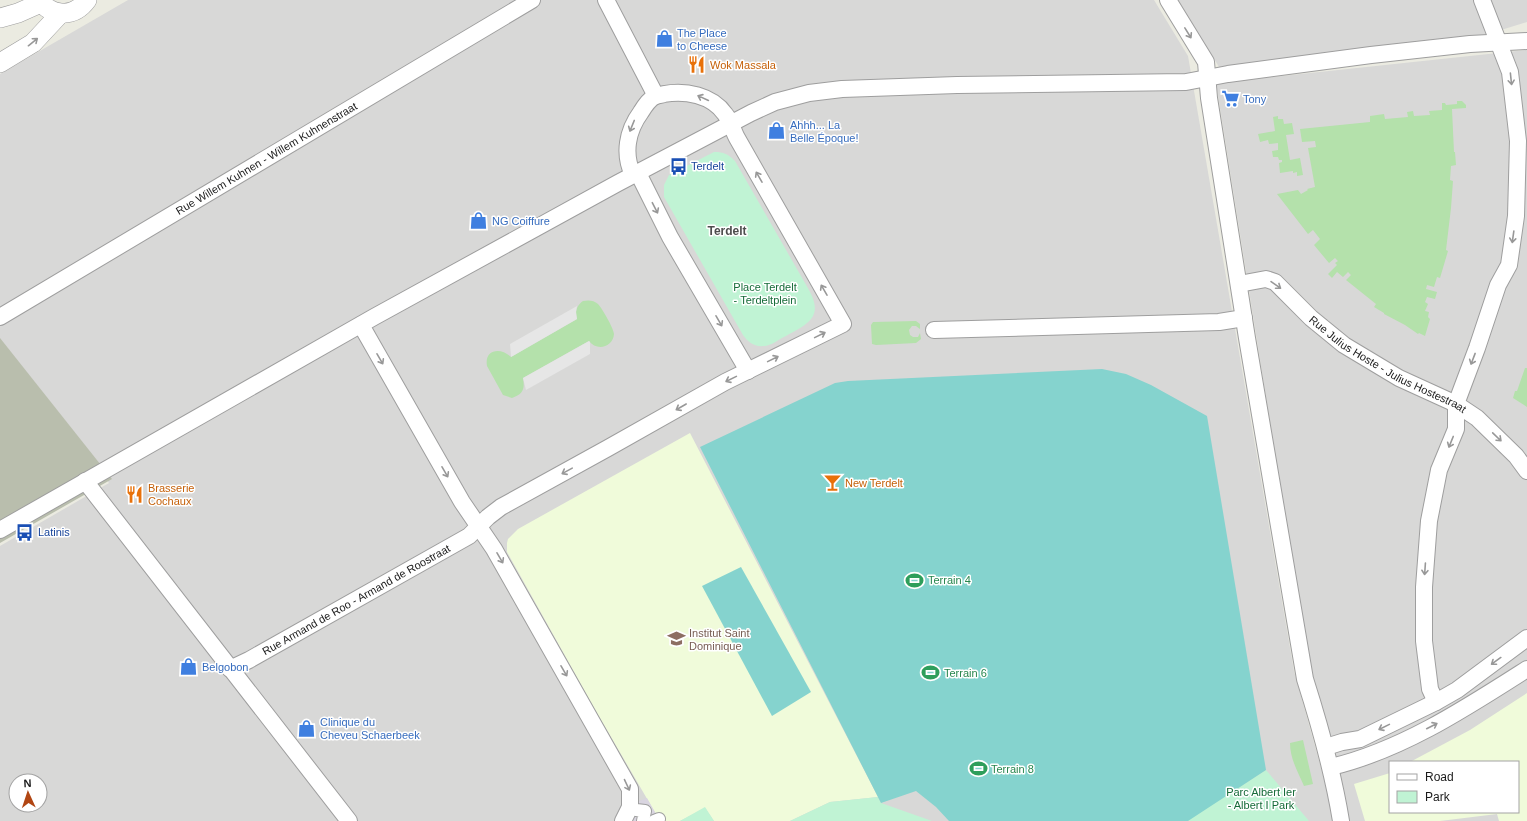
<svg xmlns="http://www.w3.org/2000/svg" width="1527" height="821" font-family="Arial,sans-serif">
	<rect width="100%" height="100%" fill="#ebebe1"/>
	<g fill="#d8d8d7" fill-rule="evenodd">
		<path d="M128,0H1154L1188,56L1294,671L1336,821H0V546L109,483L0,343V74ZM16,781H40V805H16Z"/>
		<polygon points="1178,0 1527,0 1527,22 1485,35 1219,67"/>
		<path d="M1527,50V821H1349L1309,668L1216,83ZM1390,762H1518V812H1390Z"/>
	</g>
	<g fill="#f0fbda">
		<polygon points="690,433 878,797 830,802 790,821 714,821 705,808 680,821 660,821 597,713 507,552 507,543 508,539 518,529"/>
		<polygon points="1527,693 1527,821 1499,821 1497,814 1440,821 1365,821 1354,784 1390,773 1390,812 1518,812 1518,762 1410,762 1470,730"/>
	</g>
	<polygon fill="#b9bead" points="0,338 112,479 0,543"/>
	<g fill="#b4e1ab">
		<polygon points="1457,101 1462,101 1466,105 1466,108 1452,109 1454,152 1455,152 1456,165 1451,166 1450,180 1453,181 1451,208 1446,250 1448,251 1440,278 1437,277 1434,287 1427,285 1426,289 1437,292 1435,299 1427,297 1425,302 1428,304 1425,311 1429,312 1428,317 1430,319 1425,336 1419,333 1418,334 1405,325 1384,314 1384,313 1374,307 1376,304 1346,280 1351,275 1348,272 1343,277 1337,272 1332,278 1328,274 1337,265 1335,263 1338,261 1335,258 1329,263 1314,245 1320,239 1313,230 1308,234 1277,194 1298,190 1301,194 1308,190 1307,189 1315,187 1308,148 1316,147 1315,141 1302,142 1300,129 1370,122 1370,116 1384,114 1385,119 1408,117 1407,112 1413,111 1414,116 1430,115 1429,111 1442,110 1442,103 1445,103 1446,105 1457,104"/>
		<polygon points="1278,116 1278,119 1283,119 1284,124 1292,123 1294,134 1286,135 1290,160 1300,158 1303,175 1297,176 1297,172 1293,173 1293,171 1280,173 1279,163 1282,162 1282,160 1279,160 1278,157 1273,157 1272,151 1278,150 1278,143 1269,144 1268,140 1260,142 1258,134 1275,131 1273,117"/>
		<path d="M583,301C588,300 594,300 598,304C602,308 614,329 614,334C613,348 596,351 589,341L523,378C525,389 523,394 512,398L503,395L487,366C484,349 501,347 511,357L577,319C575,312 576,306 583,301Z"/>
		<polygon points="916,321 920,324 920,329 916,326 912,326 909,330 910,335 913,337 918,337 920,333 921,339 916,343 876,345 872,344 871,325 873,322"/>
		<polygon points="1525,368 1527,368 1527,407 1513,398 1515,391 1517,391"/>
		<path d="M1303,740L1313,784L1304,786C1298,772 1290,759 1290,743Z"/>
	</g>
	<g fill="#c0f3d4">
		<path d="M714,152C724,152 728,154 735,161L809,290C824,317 808,324 786,336C779,339 771,346 764,346C754,347 748,342 743,335L664,197V185L669,175Z"/>
		<polygon points="1266,770 1309,821 1186,821 1188,820"/>
		<polygon points="878,797 881,803 932,821 790,821 830,802"/>
		<polygon points="705,807 714,821 680,821"/>
	</g>
	<g fill="#85d3ce">
		<polygon points="1102,369 1126,374 1151,385 1207,416 1266,770 1188,821 949,821 936,807 916,791 881,803 700,447 835,383 848,381"/>
		<polygon points="741,567 811,692 772,716 702,586"/>
	</g>
	<g fill="#e6e6e6">
		<polygon points="577,306 576,312 577,319 511,357 510,344"/>
		<polygon points="589,341 590,342 590,354 526,390 523,378"/>
	</g>
	<polygon fill="#d9d5e0" points="647,798 660,821 632,821 637,802"/>
	<g fill="none" stroke-linecap="round" stroke-linejoin="round">
		<defs>
			<g id="pedestrian">
				<polyline points="636,810 645,811 643,821"/>
				<polyline points="654,821 659,819"/>
			</g>
			<g id="minor">
				<polyline points="606,0 656,96"/>
				<path d="M1168,0L1206,62L1209,98L1247,338L1305,679C1320,726 1333,772 1341,821"/>
				<polyline points="638,173 670,237 748,371"/>
				<path id="s1" d="M1239,284L1266,279L1275,282L1311,318L1344,345L1399,378L1456,404L1477,418L1516,456L1527,471"/>
				<path id="s2" d="M0,317L532,0"/>
				<polyline points="361,325 462,502 494,549 630,789 630,807 623,821"/>
				<polyline points="934,330 1219,322 1244,318"/>
				<polyline points="85,481 349,821"/>
				<polyline points="0,530 374,317 618,183 751,113 775,102 809,93 842,89 957,85 1186,82 1228,74 1371,55 1470,44 1527,41"/>
				<path id="s3" d="M230,669L249,660L469,536L488,517L501,507L608,448L725,382L843,324L737,138C733,131 731,121 725,114C712,95 685,90 664,94C662,95 658,95 655,96C650,99 644,107 641,112C627,131 623,154 633,175"/>
				<polyline points="1436,702 1430,689 1424,641 1424,587 1429,521 1439,470 1456,429 1456,404 1477,348 1498,285 1509,265 1516,216 1518,141 1510,72 1482,0"/>
				<polyline points="1326,747 1342,742 1360,739 1436,702 1457,690 1527,638"/>
				<path d="M1331,767C1402,750 1466,708 1527,669"/>
			</g>
			<g id="tertiary">
				<path d="M39,0C52,17 74,18 87,0"/>
				<polyline points="0,18 18,13 36,5 42,4"/>
				<polyline points="0,63 33,43 60,14"/>
			</g>
		</defs>
		<use href="#pedestrian" stroke="#9e9e9e" stroke-width="14"/>
		<use href="#minor" stroke="#9e9e9e" stroke-width="18"/>
		<use href="#tertiary" stroke="#9e9e9e" stroke-width="20"/>
		<use href="#pedestrian" stroke="#fff" stroke-width="12"/>
		<use href="#minor" stroke="#fff" stroke-width="16"/>
		<use href="#tertiary" stroke="#fff" stroke-width="19"/>
	</g>
	<defs><path id="oneway-shaft" d="M-6 0H5M1.5-3L5.5 0L1.5 3" fill="none" stroke-width="1.6" stroke-linecap="round" stroke-linejoin="round"/></defs>
	<g stroke="#989898">
		<use href="#oneway-shaft" transform="translate(1188 33) rotate(58)"/>
		<use href="#oneway-shaft" transform="translate(33 42) rotate(-39)"/>
		<use href="#oneway-shaft" transform="translate(1511 79) rotate(84)"/>
		<use href="#oneway-shaft" transform="translate(703 98) rotate(-155)"/>
		<use href="#oneway-shaft" transform="translate(632 126) rotate(112)"/>
		<use href="#oneway-shaft" transform="translate(759 177) rotate(-120)"/>
		<use href="#oneway-shaft" transform="translate(655 208) rotate(63)"/>
		<use href="#oneway-shaft" transform="translate(1513 237) rotate(98)"/>
		<use href="#oneway-shaft" transform="translate(1276 285) rotate(35)"/>
		<use href="#oneway-shaft" transform="translate(824 290) rotate(-120)"/>
		<use href="#oneway-shaft" transform="translate(719 321) rotate(60)"/>
		<use href="#oneway-shaft" transform="translate(820 335) rotate(-26)"/>
		<use href="#oneway-shaft" transform="translate(380 359) rotate(60)"/>
		<use href="#oneway-shaft" transform="translate(773 359) rotate(-26)"/>
		<use href="#oneway-shaft" transform="translate(1473 359) rotate(111)"/>
		<use href="#oneway-shaft" transform="translate(731 379) rotate(154)"/>
		<use href="#oneway-shaft" transform="translate(681 407) rotate(150)"/>
		<use href="#oneway-shaft" transform="translate(1497 437) rotate(44)"/>
		<use href="#oneway-shaft" transform="translate(1451 442) rotate(112)"/>
		<use href="#oneway-shaft" transform="translate(567 471) rotate(151)"/>
		<use href="#oneway-shaft" transform="translate(445 472) rotate(60)"/>
		<use href="#oneway-shaft" transform="translate(500 558) rotate(60)"/>
		<use href="#oneway-shaft" transform="translate(1425 569) rotate(94)"/>
		<use href="#oneway-shaft" transform="translate(1496 661) rotate(144)"/>
		<use href="#oneway-shaft" transform="translate(564 671) rotate(60)"/>
		<use href="#oneway-shaft" transform="translate(1432 726) rotate(-27)"/>
		<use href="#oneway-shaft" transform="translate(1384 727) rotate(154)"/>
		<use href="#oneway-shaft" transform="translate(627 785) rotate(65)"/>
	</g>
	<defs>
		<symbol id="shop-bare" viewBox="-9 -9 18 18"><path d="M-5-2.5h2.3a2.7 3.5 0 0 1 5.4 0H5L5.5 6h-11ZM-1.5-2.5h3a1.5 2.3 0 0 0-3 0Z" fill="#3f7fe0" stroke="#fff" stroke-width="2.5" paint-order="stroke"/></symbol>
		<symbol id="restaurant-bare" viewBox="-9 -9 18 18"><path d="M-5-6h1v4h1v-4h1v4h1v-4h1v5L-1.5 .5V6h-2V.5L-5-1ZM5-6V6H3V1.5H1.5Q1.5-4 5-6Z" fill="#e8710a" stroke="#fff" stroke-width="2.5" paint-order="stroke"/></symbol>
		<symbol id="supermarket-bare" viewBox="-9 -9 18 18"><path d="M-6-5.5h2.5l.6 2H6L4.5 2H-2.5L-4.4-4H-6ZM-1.5 3.2a1.3 1.3 0 1 0 .1 0ZM3 3.2a1.3 1.3 0 1 0 .1 0Z" fill="#3f7fe0" stroke="#fff" stroke-width="2.5" paint-order="stroke"/></symbol>
		<symbol id="bus-bare" viewBox="-9 -9 18 18"><path d="M-5-6H5V4H4V6H2V4H-2V6H-4V4H-5ZM-3.5-4V0h7V-4ZM-3.5 1.2v1.5H-2V1.2ZM2 1.2v1.5H3.5V1.2Z" fill="#1a4fb4" stroke="#fff" stroke-width="2.5" paint-order="stroke"/></symbol>
		<symbol id="bar-bare" viewBox="-9 -9 18 18"><path d="M-6-5H6L.8 .8V4.5H3.5V6h-7V4.5H-.8V.8Z" fill="#e8710a" stroke="#fff" stroke-width="2.5" paint-order="stroke"/></symbol>
		<symbol id="stadium-bare" viewBox="-9 -9 18 18"><path d="M0-5a6.5 5 0 1 0 0 10a6.5 5 0 1 0 0-10ZM-3.5-1.8h7v3.6h-7Z" fill="#2e9e5b" stroke="#fff" stroke-width="2.5" paint-order="stroke"/></symbol>
		<symbol id="school-bare" viewBox="-9 -9 18 18"><path d="M0-5L7-2L0 1L-7-2ZM-4 1L0 2.5L4 1V4Q0 6-4 4Z" fill="#8d6e63" stroke="#fff" stroke-width="2.5" paint-order="stroke"/></symbol>
	</defs>
	<g fill-rule="evenodd">
		<use href="#shop-bare" x="652" y="26" width="25" height="25"/>
		<use href="#restaurant-bare" x="684" y="52" width="25" height="25"/>
		<use href="#supermarket-bare" x="1218" y="86" width="25" height="25"/>
		<use href="#shop-bare" x="764" y="118" width="25" height="25"/>
		<use href="#bus-bare" x="666" y="154" width="25" height="25"/>
		<use href="#shop-bare" x="466" y="208" width="25" height="25"/>
		<use href="#bar-bare" x="820" y="470" width="25" height="25"/>
		<use href="#restaurant-bare" x="122" y="482" width="25" height="25"/>
		<use href="#bus-bare" x="12" y="520" width="25" height="25"/>
		<use href="#stadium-bare" x="902" y="568" width="25" height="25"/>
		<use href="#school-bare" x="664" y="626" width="25" height="25"/>
		<use href="#shop-bare" x="176" y="654" width="25" height="25"/>
		<use href="#stadium-bare" x="918" y="660" width="25" height="25"/>
		<use href="#shop-bare" x="294" y="716" width="25" height="25"/>
		<use href="#stadium-bare" x="966" y="756" width="25" height="25"/>
	</g>
	<g text-anchor="middle" stroke-width="3" stroke-linejoin="round" paint-order="stroke">
		<g font-size="11" fill="#366cbe" stroke="#fff" text-anchor="start">
			<text x="677" y="37">The Place<tspan x="677" dy="13">to Cheese</tspan></text>
			<text x="1243" y="103">Tony</text>
			<text x="790" y="129">Ahhh... La<tspan x="790" dy="13">Belle Époque!</tspan></text>
			<text x="492" y="225">NG Coiffure</text>
			<text x="202" y="671">Belgobon</text>
			<text x="320" y="726">Clinique du<tspan x="320" dy="13">Cheveu Schaerbeek</tspan></text>
		</g>
		<g font-size="11" fill="#c56008" stroke="#fff" text-anchor="start">
			<text x="710" y="69">Wok Massala</text>
			<text x="845" y="487">New Terdelt</text>
			<text x="148" y="492">Brasserie<tspan x="148" dy="13">Cochaux</tspan></text>
		</g>
		<g font-size="11" fill="#1a1a1a" stroke="#fff">
			<text dy="4" stroke="none"><textPath href="#s2" startOffset="310">Rue Willem Kuhnen - Willem Kuhnenstraat</textPath></text>
			<text dy="4" stroke="none"><textPath href="#s1" startOffset="178">Rue Julius Hoste - Julius Hostestraat</textPath></text>
			<text dy="4" stroke="none"><textPath href="#s3" startOffset="144">Rue Armand de Roo - Armand de Roostraat</textPath></text>
		</g>
		<g font-size="11" fill="#164399" stroke="#fff" text-anchor="start">
			<text x="691" y="170">Terdelt</text>
			<text x="38" y="536">Latinis</text>
		</g>
		<g font-size="11" fill="#156b38" stroke="#fff">
			<text x="765" y="291">Place Terdelt<tspan x="765" dy="13">- Terdeltplein</tspan></text>
			<text x="1261" y="796">Parc Albert Ier<tspan x="1261" dy="13">- Albert I Park</tspan></text>
		</g>
		<g font-size="11" fill="#27864d" stroke="#fff" text-anchor="start">
			<text x="928" y="584">Terrain 4</text>
			<text x="944" y="677">Terrain 6</text>
			<text x="991" y="773">Terrain 8</text>
		</g>
		<g font-size="11" fill="#785e54" stroke="#fff" text-anchor="start">
			<text x="689" y="637">Institut Saint<tspan x="689" dy="13">Dominique</tspan></text>
		</g>
		<g font-size="12" font-weight="bold" fill="#4d4d4d" stroke="#fff">
			<text x="727" y="235">Terdelt</text>
		</g>
	</g>
	<rect x="1389" y="761" width="130" height="52" fill="#ffffff" stroke="#a3a3a3"/>
	<rect x="1397" y="774" width="20" height="6" fill="#ffffff" stroke="#a3a3a3"/>
	<text x="1425" y="781" font-size="12" fill="#1a1a1a">Road</text>
	<rect x="1397" y="791" width="20" height="12" fill="#c0f3d4" stroke="#a3a3a3"/>
	<text x="1425" y="801" font-size="12" fill="#1a1a1a">Park</text>
	<g transform="translate(28 793) rotate(357)"><circle r="19" fill="#ffffff" stroke="#a3a3a3"/>
	<path d="M0-3L7 15L0 10L-7 15Z" fill="#b14613"/>
	<text y="-6" font-size="11" font-weight="bold" text-anchor="middle" fill="#1a1a1a">N</text>
	</g>
</svg>
